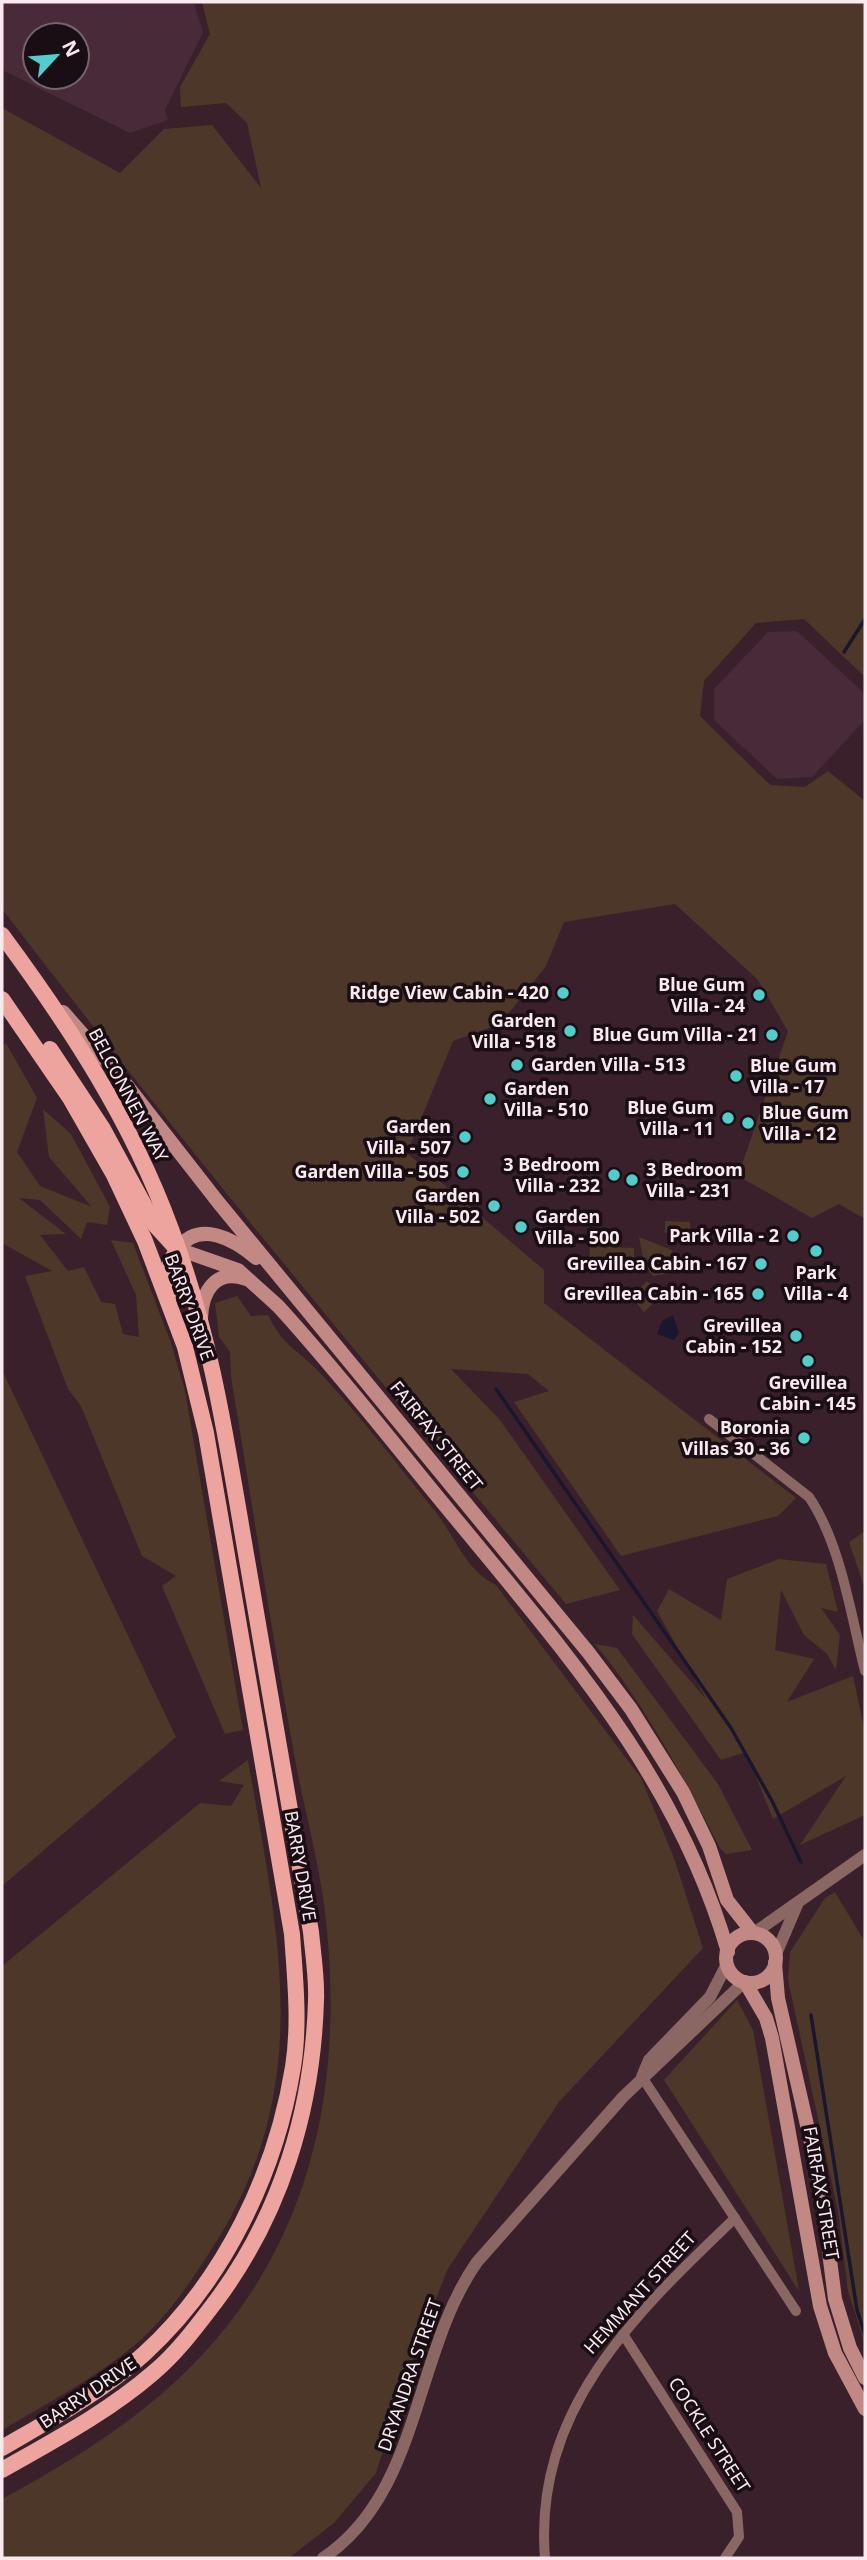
<svg xmlns="http://www.w3.org/2000/svg" width="867" height="2560" font-family="'Noto Sans',sans-serif">
	<rect width="100%" height="100%" fill="#3a202b"/>
	<g fill="#492a38" fill-rule="evenodd">
		<path d="M2,2L194,4L203,32L165,110L168,120L130,133L2,70ZM35,35H77V77H35Z"/>
		<polygon points="797,631 865,694 865,720 812,777 777,779 714,720 714,689 768,632"/>
	</g>
	<g fill="#4d3728">
		<path d="M202,2H865V677L804,619L756,623L704,681L700,716L770,785L805,787L828,771L865,801V1219L839,1204L812,1218L738,1176L788,1031L758,980L675,904L564,922L546,966L500,1024L453,1041L407,1153L544,1270V1303L796,1498L778,1516L621,1556L514,1402L549,1391L528,1374L451,1369L500,1420L620,1590L566,1604C375,1375 183,1145 2,909V108L120,173L164,129L212,125L261,188L247,123L226,103L181,107L180,87L210,34Z"/>
		<polygon points="6,1043 37,1098 17,1152 40,1186 92,1207 49,1157 43,1109 71,1134 110,1207 107,1225 87,1222 81,1239 40,1200 19,1198 66,1234 40,1235 68,1271 84,1267 101,1302 115,1304 123,1334 139,1337 136,1295 111,1240 133,1243 171,1343 185,1391 243,1730 225,1734 162,1586 176,1576 142,1556 81,1406 68,1389 25,1276 52,1271 2,1243 2,1046"/>
		<polygon points="665,1221 690,1222 690,1234 665,1233"/>
		<polygon points="639,1237 672,1250 679,1265 670,1273 653,1276 644,1263"/>
		<polygon points="590,1246 634,1248 634,1273 589,1271"/>
		<polygon points="647,1281 661,1296 644,1312 631,1297"/>
		<path d="M237,1296L251,1316L268,1315C284,1348 298,1349 321,1374C361,1417 398,1465 435,1511C455,1536 465,1570 496,1585L641,1778L674,1858L703,1948L559,2102L447,2270L404,2383L376,2473L334,2523L289,2558H2V2499C59,2468 116,2434 166,2390C310,2264 348,2088 324,1904C317,1854 303,1804 294,1754C271,1629 252,1503 231,1377L230,1352L219,1337L215,1303Z"/>
		<polygon points="2,1370 176,1737 2,1886 2,1369"/>
		<polygon points="865,1531 865,1589 849,1542"/>
		<polygon points="779,1559 826,1564 838,1612 821,1608 840,1635 836,1670 827,1654 804,1635 781,1590 775,1650 814,1659 787,1702 853,1676 865,1732 865,1815 800,1845 846,1776 773,1819 746,1752 721,1760 632,1634 633,1615 706,1699 657,1611 669,1589 721,1620 727,1579"/>
		<path d="M595,1644L617,1648L718,1784L752,1850L726,1854L720,1848C683,1777 646,1706 595,1644Z"/>
		<path d="M248,1760C279,1938 317,2090 209,2253C188,2286 166,2318 136,2344C96,2378 47,2403 2,2430V1966L200,1803L231,1806L244,1785L219,1781Z"/>
		<polygon points="835,1892 865,1942 865,2344 848,2291 838,2211 788,1980 790,1952 825,1898"/>
		<polygon points="737,2000 753,2030 799,2291 664,2080"/>
	</g>
	<polygon fill="#1a162d" points="673,1315 679,1333 674,1340 657,1334 662,1321"/>
	<g fill="none" stroke-linecap="round" stroke-linejoin="round">
		<g stroke="#1a162d" stroke-width="3.5">
			<polyline points="844,652 865,619"/>
			<polyline points="496,1389 731,1728 772,1801 801,1862"/>
			<polyline points="811,2015 857,2310 865,2335"/>
		</g>
		<g stroke="#8b6764" stroke-width="10">
			<path d="M709,1419L809,1497C841,1544 851,1616 865,1671"/>
			<polyline points="642,2077 796,2311"/>
			<polyline points="623,2334 737,2512 739,2537 725,2558"/>
			<path d="M545,2558C533,2409 636,2313 735,2218"/>
		</g>
		<g stroke="#8b6764" stroke-width="12">
			<polyline points="754,1933 865,1855"/>
			<polyline points="776,1954 797,1905"/>
			<polyline points="642,2077 649,2060 710,1997 727,1964"/>
			<path d="M323,2558C421,2493 413,2353 477,2262L623,2097L744,1982"/>
		</g>
		<g stroke="#c28984" stroke-width="14">
			<polyline points="63,1012 122,1079 218,1202 588,1652 631,1709 683,1792 709,1846 727,1900 753,1933"/>
			<path d="M256,1258C235,1240 199,1219 178,1249L238,1270L278,1306C342,1376 400,1452 461,1525C571,1659 678,1780 728,1952"/>
			<path d="M201,1318C202,1291 216,1268 246,1279"/>
			<circle cx="751" cy="1958" r="25"/>
			<polyline points="775,1963 778,1998 820,2182 835,2299 850,2348 865,2378"/>
			<polyline points="745,1982 766,2018 772,2038 820,2306 835,2353 865,2409"/>
		</g>
		<g stroke="#eda49e" stroke-width="16">
			<path d="M2,935C70,1027 131,1120 171,1229C211,1334 227,1444 246,1554C268,1680 289,1806 311,1932C313,1954 317,1978 316,2000C313,2109 281,2214 216,2301C197,2326 177,2353 153,2373C108,2412 53,2441 2,2470"/>
			<path d="M2,999L70,1098L114,1175L145,1241L185,1347L206,1433L292,1934C295,1978 300,2023 293,2067C276,2173 224,2281 144,2354C102,2392 50,2420 2,2448"/>
			<polyline points="50,1049 103,1129 155,1225 176,1248"/>
			<polyline points="173,1293 170,1262 178,1249"/>
		</g>
	</g>
	<g fill="#53cdcb" stroke="#190e13" stroke-width="2.5">
		<circle cx="563" cy="993" r="7"/>
		<circle cx="759" cy="995" r="7"/>
		<circle cx="570" cy="1031" r="7"/>
		<circle cx="772" cy="1035" r="7"/>
		<circle cx="517" cy="1065" r="7"/>
		<circle cx="736" cy="1076" r="7"/>
		<circle cx="490" cy="1099" r="7"/>
		<circle cx="728" cy="1118" r="7"/>
		<circle cx="748" cy="1123" r="7"/>
		<circle cx="465" cy="1137" r="7"/>
		<circle cx="463" cy="1172" r="7"/>
		<circle cx="614" cy="1175" r="7"/>
		<circle cx="632" cy="1180" r="7"/>
		<circle cx="494" cy="1206" r="7"/>
		<circle cx="521" cy="1227" r="7"/>
		<circle cx="793" cy="1236" r="7"/>
		<circle cx="816" cy="1251" r="7"/>
		<circle cx="761" cy="1264" r="7"/>
		<circle cx="758" cy="1294" r="7"/>
		<circle cx="796" cy="1336" r="7"/>
		<circle cx="808" cy="1361" r="7"/>
		<circle cx="804" cy="1438" r="7"/>
	</g>
	<g text-anchor="middle" stroke-width="7" stroke-linejoin="round" paint-order="stroke">
		<g font-size="18" font-weight="bold" fill="#fbe9f0" stroke="#190e13" text-anchor="end">
			<text x="745" y="991">Blue Gum<tspan x="745" dy="21">Villa - 24</tspan></text>
			<text x="549" y="999">Ridge View Cabin - 420</text>
			<text x="556" y="1027">Garden<tspan x="556" dy="21">Villa - 518</tspan></text>
			<text x="758" y="1041">Blue Gum Villa - 21</text>
			<text x="531" y="1071" text-anchor="start">Garden Villa - 513</text>
			<text x="750" y="1072" text-anchor="start">Blue Gum<tspan x="750" dy="21">Villa - 17</tspan></text>
			<text x="504" y="1095" text-anchor="start">Garden<tspan x="504" dy="21">Villa - 510</tspan></text>
			<text x="714" y="1114">Blue Gum<tspan x="714" dy="21">Villa - 11</tspan></text>
			<text x="762" y="1119" text-anchor="start">Blue Gum<tspan x="762" dy="21">Villa - 12</tspan></text>
			<text x="451" y="1133">Garden<tspan x="451" dy="21">Villa - 507</tspan></text>
			<text x="600" y="1171">3 Bedroom<tspan x="600" dy="21">Villa - 232</tspan></text>
			<text x="646" y="1176" text-anchor="start">3 Bedroom<tspan x="646" dy="21">Villa - 231</tspan></text>
			<text x="449" y="1178">Garden Villa - 505</text>
			<text x="480" y="1202">Garden<tspan x="480" dy="21">Villa - 502</tspan></text>
			<text x="535" y="1223" text-anchor="start">Garden<tspan x="535" dy="21">Villa - 500</tspan></text>
			<text x="779" y="1242">Park Villa - 2</text>
			<text x="747" y="1270">Grevillea Cabin - 167</text>
			<text x="816" y="1279" text-anchor="middle">Park<tspan x="816" dy="21">Villa - 4</tspan></text>
			<text x="744" y="1300">Grevillea Cabin - 165</text>
			<text x="782" y="1332">Grevillea<tspan x="782" dy="21">Cabin - 152</tspan></text>
			<text x="808" y="1389" text-anchor="middle">Grevillea<tspan x="808" dy="21">Cabin - 145</tspan></text>
			<text x="790" y="1434">Boronia<tspan x="790" dy="21">Villas 30 - 36</tspan></text>
		</g>
		<g font-size="18" fill="#fbe9f0" stroke="#190e13">
			<text transform="translate(128 1095) rotate(62)" y="6">BELCONNEN WAY</text>
			<text transform="translate(189 1307) rotate(70)" y="6">BARRY DRIVE</text>
			<text transform="translate(436 1436) rotate(51)" y="6">FAIRFAX STREET</text>
			<text transform="translate(300 1866) rotate(80)" y="6">BARRY DRIVE</text>
			<text transform="translate(821 2193) rotate(80)" y="6">FAIRFAX STREET</text>
			<text transform="translate(640 2293) rotate(-48)" y="6">HEMMANT STREET</text>
			<text transform="translate(410 2375) rotate(-71)" y="6">DRYANDRA STREET</text>
			<text transform="translate(88 2393) rotate(-34)" y="6">BARRY DRIVE</text>
			<text transform="translate(709 2435) rotate(57)" y="6">COCKLE STREET</text>
		</g>
	</g>
	<rect width="867" height="2560" fill="none" stroke="#fbe9f0" stroke-width="7"/>
	<g transform="translate(56 56) rotate(64)"><circle r="33" fill="#190e13" stroke="#73666b" stroke-width="2"/>
	<path d="M0-5L12 26L0 18L-12 26Z" fill="#53cdcb"/>
	<text y="-10" font-size="19" font-weight="bold" text-anchor="middle" fill="#fbe9f0">N</text>
	</g>
</svg>
